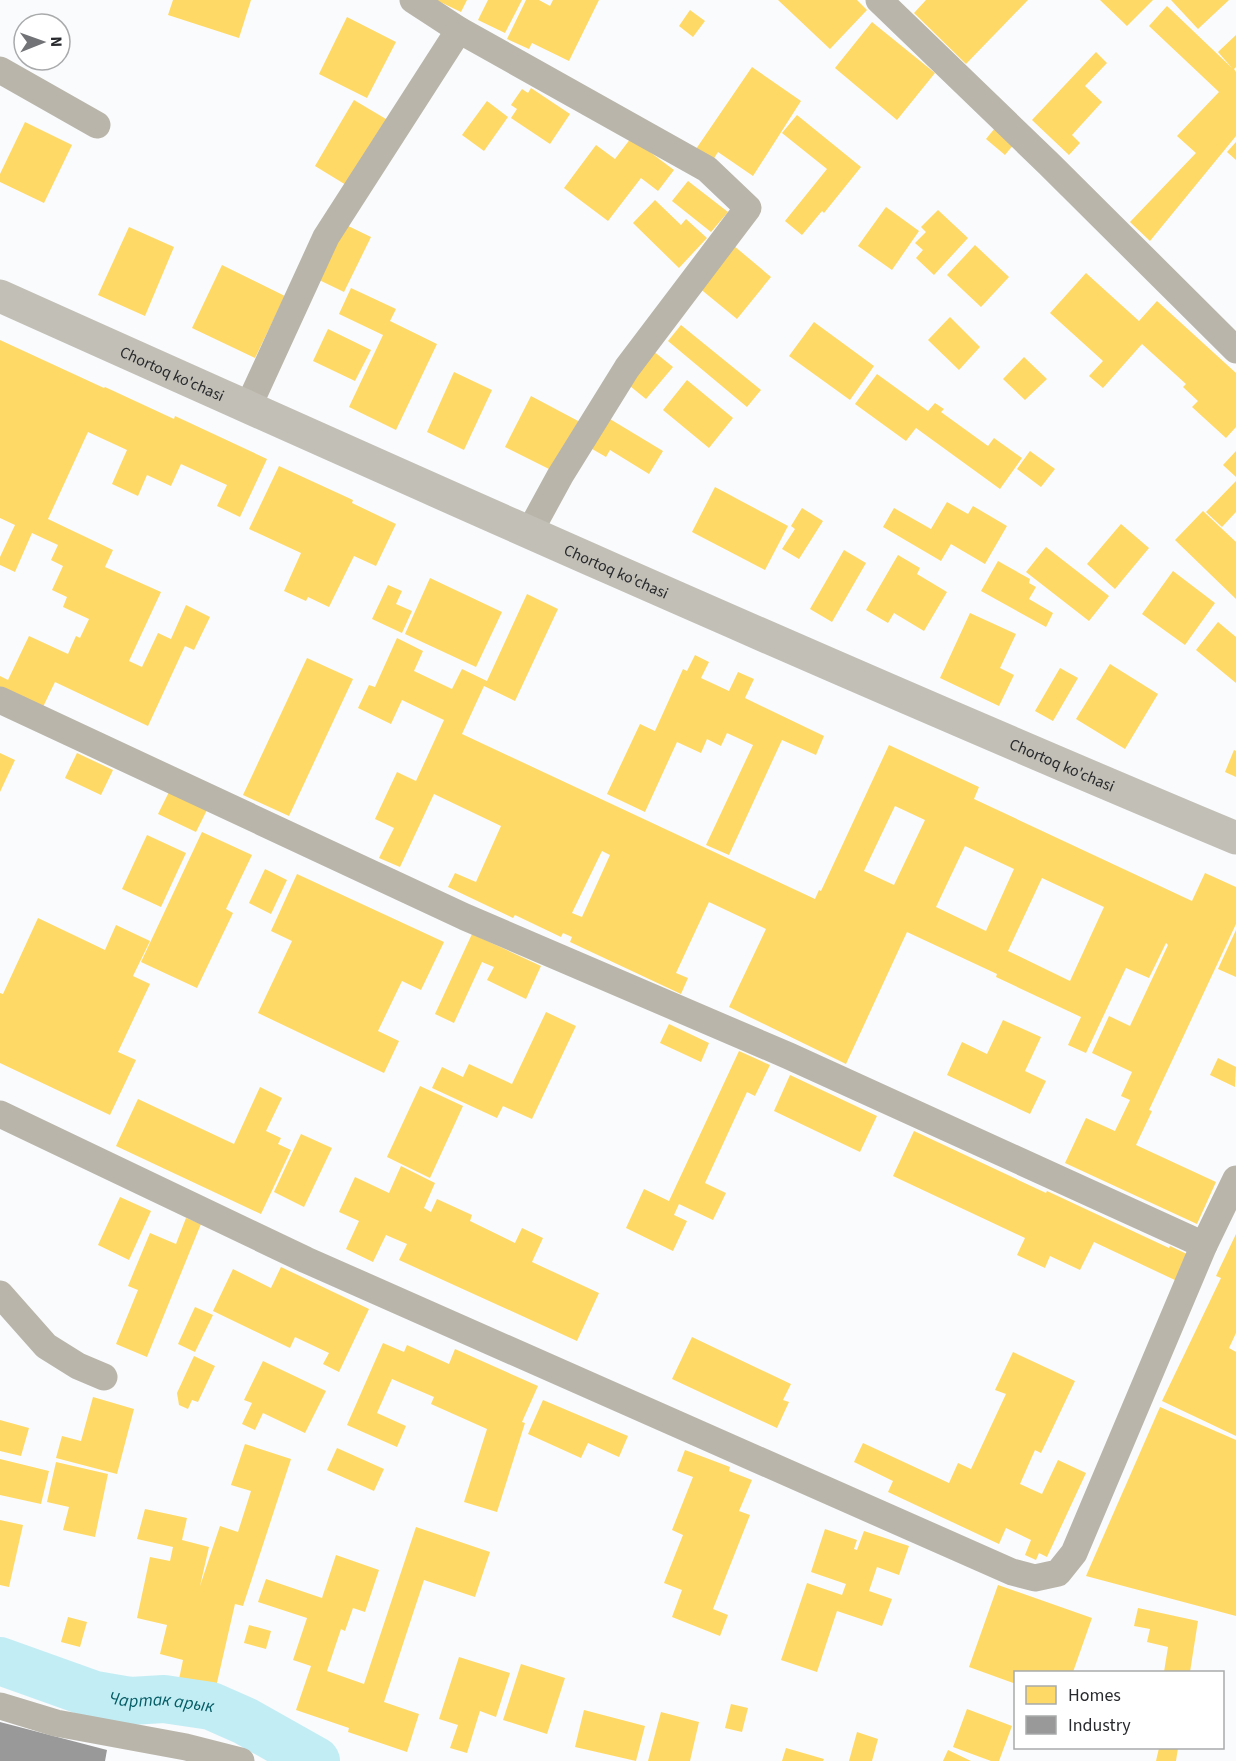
<svg xmlns="http://www.w3.org/2000/svg" width="1236" height="1761" font-family="'Source Sans 3',sans-serif">
	<rect width="100%" height="100%" fill="#fafbfd"/>
	<g fill="#ffd966" fill-rule="evenodd">
		<polygon points="173,0 251,0 239,38 168,15"/>
		<polygon points="436,0 467,0 461,12"/>
		<polygon points="488,0 522,0 505,33 478,20"/>
		<polygon points="526,0 539,0 550,6 553,0 599,0 569,61 532,43 529,49 507,39"/>
		<polygon points="778,0 857,0 867,10 830,49"/>
		<polygon points="926,0 1028,0 966,64 914,13"/>
		<polygon points="1100,0 1153,0 1127,26"/>
		<polygon points="1171,0 1229,0 1198,29"/>
		<polygon points="1167,6 1232,68 1218,52 1236,35 1236,67 1234,69 1236,72 1236,136 1150,241 1130,222 1196,153 1177,136 1219,92 1149,26"/>
		<polygon points="690,10 705,21 693,37 679,26"/>
		<polygon points="347,17 396,42 367,98 319,74"/>
		<polygon points="872,22 935,73 897,120 835,68"/>
		<polygon points="1096,52 1107,63 1085,86 1102,102 1072,135 1080,143 1069,155 1032,120"/>
		<polygon points="752,67 801,101 753,176 718,152 713,160 696,149"/>
		<polygon points="531,88 570,114 550,144 511,118 517,109 511,105 522,89 528,93"/>
		<polygon points="354,100 391,122 351,188 315,166"/>
		<polygon points="487,101 508,117 484,151 462,135"/>
		<polygon points="797,115 861,167 824,213 822,211 802,235 785,221 827,169 782,133"/>
		<polygon points="25,122 72,145 44,203 0,182 0,174"/>
		<polygon points="995,128 1014,144 1005,155 986,139"/>
		<polygon points="631,138 674,170 658,191 641,178 608,221 564,188 596,145 615,159"/>
		<polygon points="1236,142 1236,160 1227,152"/>
		<polygon points="688,181 728,212 711,232 672,201"/>
		<polygon points="655,200 681,225 686,219 707,238 679,268 633,223"/>
		<polygon points="886,207 919,231 892,270 858,246"/>
		<polygon points="938,210 968,238 934,275 916,258 923,250 915,243 926,232 921,227"/>
		<polygon points="342,223 371,237 344,292 315,278"/>
		<polygon points="129,227 174,247 145,316 98,295"/>
		<polygon points="733,245 771,277 737,319 698,287"/>
		<polygon points="975,245 1009,277 981,307 947,275"/>
		<polygon points="222,265 285,296 255,358 192,328"/>
		<polygon points="1086,273 1139,321 1157,301 1236,373 1236,427 1226,438 1192,407 1198,401 1183,387 1186,384 1142,344 1103,388 1089,376 1103,361 1050,313"/>
		<polygon points="351,288 396,309 390,321 437,344 396,430 349,407 383,335 339,314"/>
		<polygon points="950,317 980,347 959,370 928,340"/>
		<polygon points="814,322 874,366 850,400 789,356"/>
		<polygon points="681,325 761,390 747,407 668,341"/>
		<polygon points="328,329 371,350 355,381 313,361"/>
		<polygon points="0,340 104,388 105,387 174,419 175,416 267,459 240,517 217,506 227,485 181,464 171,486 147,475 138,496 112,484 127,450 88,432 48,519 113,550 105,567 161,592 129,661 142,667 158,633 171,639 186,605 210,617 194,650 185,646 148,726 55,682 43,707 0,687 0,676 8,680 29,636 68,654 76,636 80,638 89,619 63,607 67,597 52,590 63,566 51,560 58,545 32,533 15,572 0,565 0,557 15,525 0,518"/>
		<polygon points="652,350 673,367 646,399 625,382"/>
		<polygon points="1024,357 1047,379 1025,400 1003,379"/>
		<polygon points="454,372 492,390 464,450 427,432"/>
		<polygon points="877,374 928,411 935,403 944,409 941,412 988,446 994,438 1022,458 1000,489 916,428 906,441 855,404"/>
		<polygon points="687,380 733,418 709,448 663,410"/>
		<polygon points="531,396 580,422 555,472 505,447"/>
		<polygon points="605,416 663,451 649,474 610,450 606,457 587,446"/>
		<polygon points="1030,451 1055,469 1041,487 1017,469"/>
		<polygon points="1236,451 1236,477 1223,465"/>
		<polygon points="279,466 353,500 352,503 396,524 376,566 354,556 329,607 308,597 306,601 284,591 301,553 249,529"/>
		<polygon points="1236,481 1236,512 1222,527 1206,512"/>
		<polygon points="715,487 788,526 765,570 692,532"/>
		<polygon points="947,502 968,514 973,506 1007,526 985,564 951,544 941,561 883,527 894,508 931,529"/>
		<polygon points="802,508 823,521 799,559 782,549 795,529 791,526"/>
		<polygon points="1203,511 1236,542 1236,599 1175,540"/>
		<polygon points="1121,524 1149,548 1115,589 1087,564"/>
		<polygon points="1046,547 1109,596 1089,621 1026,572"/>
		<polygon points="844,550 866,563 832,622 810,609"/>
		<polygon points="898,555 920,568 917,574 947,592 924,631 894,613 888,623 866,610"/>
		<polygon points="998,561 1030,579 1029,583 1036,587 1029,599 1053,613 1046,627 981,591"/>
		<polygon points="1173,571 1215,603 1185,645 1142,614"/>
		<polygon points="430,578 502,612 476,667 405,634"/>
		<polygon points="388,585 402,591 396,604 412,611 402,633 372,619"/>
		<path d="M527,594L558,609L515,701L484,686L462,734L815,899L819,890L821,891L889,745L979,787L974,799L1192,901L1205,873L1236,887V924L1149,1110L1152,1111L1136,1145L1216,1182L1197,1224L1065,1163L1086,1118L1115,1131L1130,1100L1121,1096L1132,1072L1092,1053L1109,1016L1130,1026L1168,945L1166,943L1149,978L1126,968L1086,1053L1068,1045L1081,1017L996,977L997,974L907,932L846,1064L729,1007L766,929L709,902L676,973L688,978L681,994L570,942L572,937L563,933L561,937L515,915L513,918L448,887L455,873L476,882L501,826L434,794L400,867L379,858L394,828L375,819L397,772L416,781L444,720L402,700L391,724L358,708L369,685L375,687L397,638L423,651L414,671L452,689L462,669L487,681ZM895,806L925,820L894,885L864,871ZM965,846L1014,869L986,931L936,907ZM602,851L610,855L582,917L572,913ZM1042,878L1104,907L1070,981L1008,951Z"/>
		<polygon points="970,613 1016,634 1000,668 1014,675 999,706 940,678"/>
		<polygon points="1218,622 1236,637 1236,683 1196,650"/>
		<polygon points="695,655 709,662 701,678 729,691 738,672 754,679 745,698 824,736 816,755 782,740 729,855 706,845 753,745 727,733 721,746 707,739 701,753 677,742 645,812 607,794 640,724 655,731 683,669 687,671"/>
		<polygon points="307,658 353,679 289,816 243,795"/>
		<polygon points="1110,664 1158,694 1125,749 1076,719"/>
		<polygon points="1060,668 1078,678 1053,721 1035,711"/>
		<polygon points="1234,750 1236,751 1236,777 1225,772"/>
		<polygon points="0,753 15,760 0,792"/>
		<polygon points="77,753 113,770 101,795 65,778"/>
		<polygon points="169,792 207,810 196,832 158,814"/>
		<polygon points="202,832 252,855 226,909 233,913 197,988 141,962"/>
		<polygon points="147,835 186,853 161,907 122,889"/>
		<polygon points="265,869 287,880 271,914 249,903"/>
		<polygon points="297,874 444,942 421,990 402,981 378,1031 399,1041 384,1073 258,1013 292,941 271,931"/>
		<polygon points="38,918 105,950 116,925 150,941 133,976 150,984 118,1052 136,1060 110,1115 0,1063 0,993 3,994"/>
		<polygon points="1236,930 1236,977 1218,969"/>
		<polygon points="472,934 541,966 526,999 487,980 494,967 482,962 454,1023 435,1014"/>
		<polygon points="546,1012 576,1026 532,1119 503,1106 497,1118 432,1088 442,1067 463,1077 469,1064 512,1084"/>
		<polygon points="1003,1020 1041,1037 1025,1071 1046,1081 1030,1114 947,1075 962,1042 987,1054"/>
		<polygon points="669,1024 709,1043 701,1062 660,1043"/>
		<polygon points="739,1051 770,1065 755,1096 747,1092 705,1183 726,1193 713,1220 679,1204 674,1215 687,1221 673,1251 626,1228 644,1189 669,1201"/>
		<polygon points="1218,1058 1236,1067 1235,1087 1210,1075"/>
		<polygon points="790,1075 877,1116 860,1152 774,1111"/>
		<polygon points="420,1086 463,1106 430,1178 387,1157"/>
		<polygon points="260,1087 282,1098 266,1131 281,1138 278,1144 291,1150 261,1214 116,1146 138,1099 234,1144"/>
		<polygon points="914,1131 1046,1193 1047,1191 1169,1248 1170,1246 1189,1255 1177,1281 1094,1242 1080,1270 1050,1256 1045,1268 1017,1255 1025,1238 893,1176"/>
		<polygon points="301,1134 332,1148 304,1207 274,1192"/>
		<polygon points="401,1166 435,1183 424,1208 431,1212 437,1199 472,1215 470,1221 515,1243 522,1228 543,1238 532,1262 599,1293 577,1341 399,1260 407,1244 386,1235 373,1262 346,1249 359,1221 339,1212 355,1177 389,1193"/>
		<polygon points="120,1197 151,1211 129,1260 98,1245"/>
		<polygon points="186,1218 201,1224 147,1357 116,1344 138,1290 128,1286 150,1233 176,1244"/>
		<polygon points="1236,1234 1236,1333 1229,1348 1236,1352 1236,1436 1162,1401 1221,1278 1216,1276"/>
		<polygon points="281,1267 369,1309 339,1372 323,1364 329,1353 295,1337 290,1348 213,1311 233,1269 271,1288"/>
		<polygon points="195,1307 213,1315 195,1352 178,1344"/>
		<polygon points="692,1337 791,1384 783,1400 789,1402 777,1428 672,1379"/>
		<polygon points="383,1343 404,1352 407,1345 449,1364 455,1349 538,1386 522,1422 525,1423 497,1512 464,1502 487,1429 431,1404 434,1397 392,1379 377,1413 406,1426 397,1447 347,1425"/>
		<polygon points="1013,1352 1075,1381 1041,1453 1035,1450 1020,1484 1042,1494 1058,1460 1086,1473 1047,1557 1039,1553 1036,1560 1025,1555 1031,1540 1006,1528 999,1544 888,1492 893,1481 854,1462 863,1443 949,1483 958,1463 971,1469 1006,1394 995,1390"/>
		<polygon points="194,1356 215,1366 198,1402 192,1400 188,1409 179,1405 177,1393"/>
		<polygon points="263,1361 326,1391 305,1433 263,1413 255,1430 242,1424 252,1403 244,1400"/>
		<polygon points="93,1397 134,1409 117,1474 56,1458 62,1436 81,1441"/>
		<polygon points="543,1400 628,1436 619,1457 588,1443 581,1458 528,1434"/>
		<polygon points="1160,1407 1236,1440 1236,1616 1086,1576"/>
		<polygon points="0,1420 29,1428 21,1456 0,1451"/>
		<polygon points="245,1444 291,1459 243,1606 235,1604 216,1687 179,1679 183,1660 160,1654 167,1625 137,1618 150,1557 170,1561 173,1547 137,1539 145,1509 187,1518 182,1540 209,1547 200,1586 220,1526 238,1532 251,1491 231,1485"/>
		<polygon points="337,1448 384,1469 374,1491 327,1470"/>
		<polygon points="685,1450 730,1467 729,1471 752,1480 739,1511 750,1515 713,1609 728,1615 720,1636 672,1617 682,1590 664,1583 683,1535 672,1530 693,1477 677,1471"/>
		<polygon points="0,1459 49,1471 41,1504 0,1495"/>
		<polygon points="56,1462 108,1474 95,1537 63,1530 69,1507 47,1502"/>
		<polygon points="0,1520 23,1525 9,1587 0,1585"/>
		<polygon points="416,1527 490,1552 475,1597 424,1580 384,1702 419,1714 407,1752 348,1732 349,1728 296,1710 311,1666 293,1660 307,1618 258,1602 266,1579 322,1598 336,1555 379,1570 365,1612 353,1608 345,1631 341,1629 327,1671 364,1684"/>
		<polygon points="825,1529 857,1540 854,1549 857,1550 864,1531 909,1546 899,1575 877,1567 869,1591 892,1599 882,1626 837,1611 817,1672 781,1660 807,1583 842,1595 846,1584 811,1572"/>
		<polygon points="998,1585 1092,1618 1073,1672 1016,1672 1016,1684 969,1667"/>
		<polygon points="1138,1608 1198,1621 1190,1672 1164,1672 1168,1647 1147,1642 1150,1629 1134,1626"/>
		<polygon points="68,1617 87,1622 80,1647 61,1642"/>
		<polygon points="249,1625 271,1631 266,1649 244,1643"/>
		<polygon points="459,1657 510,1673 496,1717 480,1711 467,1753 450,1748 458,1725 439,1719"/>
		<polygon points="521,1664 565,1678 547,1734 503,1720"/>
		<polygon points="731,1704 748,1708 742,1732 725,1728"/>
		<polygon points="967,1709 1012,1726 999,1761 991,1761 953,1747"/>
		<polygon points="584,1710 645,1726 636,1761 575,1747"/>
		<polygon points="661,1712 699,1722 690,1761 648,1761"/>
		<polygon points="857,1732 878,1739 872,1761 849,1761"/>
		<polygon points="786,1748 824,1759 823,1761 782,1761"/>
		<polygon points="1159,1748 1178,1748 1176,1761 1156,1761"/>
		<polygon points="948,1750 971,1761 943,1761"/>
	</g>
	<polygon fill="#999" points="0,1722 107,1750 105,1761 0,1761"/>
	<g fill="none" stroke-linecap="round" stroke-linejoin="round">
		<path stroke="#c3edf4" stroke-width="48" id="s1" d="M0,1661L95,1695L130,1701L164,1699L211,1706L245,1721L316,1761"/>
		<g stroke="#b9b5aa" stroke-width="27">
			<polyline points="413,0 459,30 707,169 748,208 627,368 560,476 530,531"/>
			<polyline points="879,0 1049,164 1236,350"/>
			<polyline points="0,70 97,125"/>
			<polyline points="248,407 326,237 459,30"/>
			<polyline points="0,700 465,917 789,1056 1204,1245"/>
			<polyline points="0,1114 306,1260 1012,1572 1035,1578 1058,1573 1074,1553 1204,1245 1236,1179"/>
			<polyline points="0,1294 46,1346 78,1366 104,1377"/>
			<polyline points="0,1706 56,1723 186,1747 241,1761"/>
		</g>
		<path stroke="#c2bfb6" stroke-width="33" id="s2" d="M0,296C410,480 821,664 1236,838"/>
	</g>
	<g text-anchor="middle" stroke-width="6" stroke-linejoin="round" paint-order="stroke">
		<g font-size="16" fill="#282a2d" stroke="#fff">
			<text dy="6" stroke="none"><textPath href="#s2" startOffset="189">Chortoq ko'chasi</textPath></text>
			<text dy="6" stroke="none"><textPath href="#s2" startOffset="675">Chortoq ko'chasi</textPath></text>
			<text dy="6" stroke="none"><textPath href="#s2" startOffset="1161">Chortoq ko'chasi</textPath></text>
		</g>
		<g font-size="18" font-style="italic" fill="#045c65" stroke="#fff">
			<text dy="6" stroke="none"><textPath href="#s1" startOffset="168">Чартак арык</textPath></text>
		</g>
	</g>
	<rect x="1014" y="1671" width="210" height="78" fill="#ffffff" stroke="#a9aaab" stroke-width="1.5"/>
	<rect x="1026" y="1686" width="30" height="18" fill="#ffd966" stroke="#a9aaab" stroke-width="1.5"/>
	<text x="1068" y="1701" font-size="18" fill="#282a2d">Homes</text>
	<rect x="1026" y="1716" width="30" height="18" fill="#999999" stroke="#a9aaab" stroke-width="1.5"/>
	<text x="1068" y="1731" font-size="18" fill="#282a2d">Industry</text>
	<g transform="translate(42 42) rotate(89)"><circle r="28" fill="#ffffff" stroke="#a9aaab" stroke-width="1.5"/>
	<path d="M0-4.5L10 22L0 15L-10 22Z" fill="#727376"/>
	<text y="-9" font-size="16" font-weight="bold" text-anchor="middle" fill="#282a2d">N</text>
	</g>
</svg>
